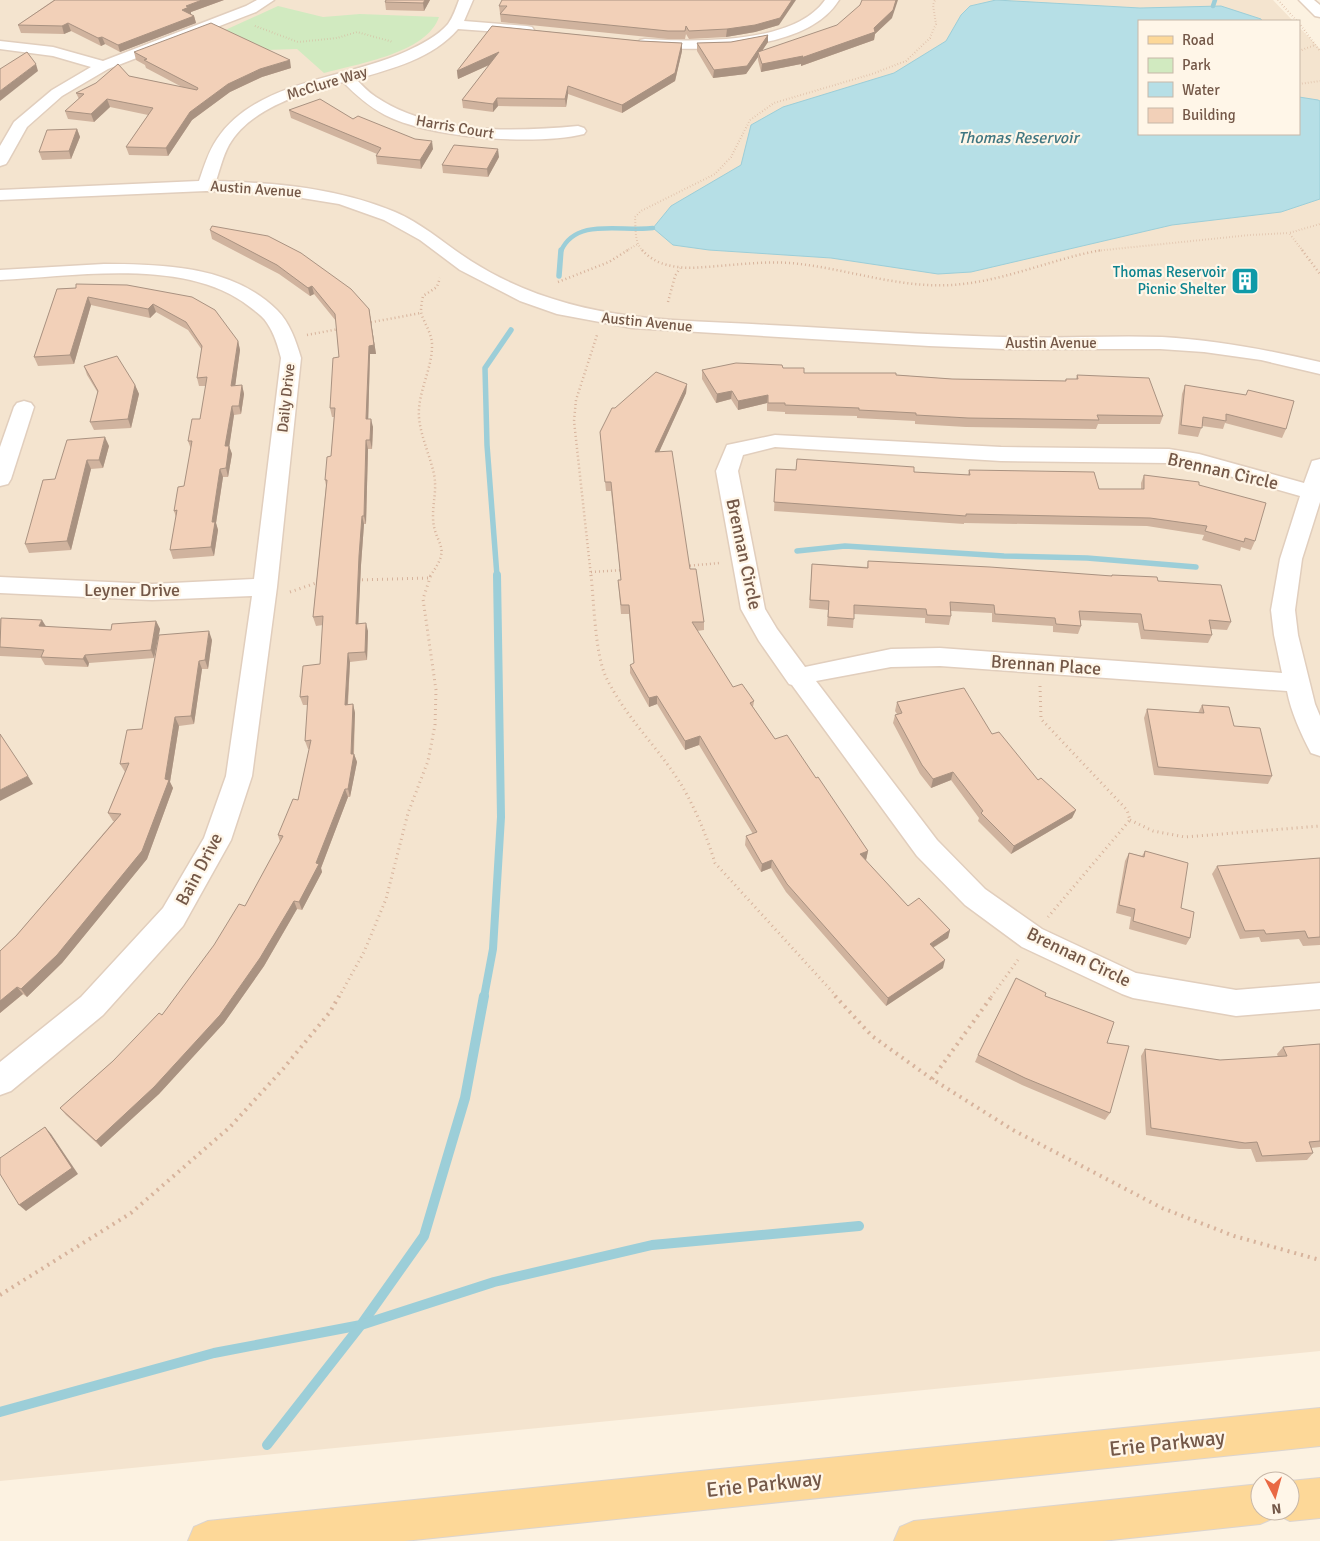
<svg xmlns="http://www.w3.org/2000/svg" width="1320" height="1541" font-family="Signika,sans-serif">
	<rect width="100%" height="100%" fill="#fcf2e1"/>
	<polygon fill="#f4e4cf" points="0,0 1273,0 1293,21 1139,21 1139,134 1299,134 1299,27 1320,49 1320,1351 0,1481"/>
	<path fill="#d1eac0" d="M278,6L323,17L360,14L439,17C427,53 357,64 324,73L297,49L266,50L223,31Z"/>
	<polygon fill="#b6dfe6" stroke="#9cced8" points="996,0 1140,8 1221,6 1261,19 1262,21 1139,21 1139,134 1299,134 1299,97 1318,100 1320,101 1320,199 1281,212 1172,225 971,272 938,274 831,258 709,250 673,245 653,228 671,206 741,165 751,125 783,107 894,73 946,41 961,15 970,6"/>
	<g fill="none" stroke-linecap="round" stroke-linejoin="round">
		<g stroke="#9cced8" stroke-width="4.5">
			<polyline points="1213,6 1215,0"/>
			<path d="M561,251C576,217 622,232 653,228"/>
		</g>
		<g stroke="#9cced8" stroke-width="5.5">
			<polyline points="559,276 561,250"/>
			<polyline points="797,551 845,546 1004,556 1087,558 1196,567"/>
			<polyline points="497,576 487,445 485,368 511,330"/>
		</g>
		<polyline stroke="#9cced8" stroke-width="8" points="484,997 493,949 501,817 497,575"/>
		<g stroke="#9cced8" stroke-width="10">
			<polyline points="0,1412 214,1353 361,1325 424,1236 465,1098 484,996"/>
			<polyline points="267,1445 361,1325 494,1282 652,1245 859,1226"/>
		</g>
		<defs>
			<g id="minor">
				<polygon points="257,0 274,0 256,12 108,69 62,96 27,127 8,161 6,164 0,166 0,146 14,122 52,90 91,67 53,56 0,49 0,41 53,47 103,61 246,6"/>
				<path d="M459,0H473L464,21L527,26L532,27L534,30L532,33L527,34L458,29C433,58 392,69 356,79C362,85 368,92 376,97C433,135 513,132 578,126L584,128L586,131L584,134C535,146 429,138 385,115C368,106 356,95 343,82C305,92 250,108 229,145C223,156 220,169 216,181C277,183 338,188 395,212C423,224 446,245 471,261C519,292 576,309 632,316C677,322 723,322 769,325C847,329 925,335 1003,337C1056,339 1109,335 1162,337C1216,340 1268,350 1320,362V374L1261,360L1204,352L1160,349H1005L929,346L632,328L557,314L520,301L460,270L420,240L384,220L339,204L271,193L206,191L0,200V190L199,181C204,167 208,152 217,139C256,80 347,79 407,51C420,45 438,36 448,24C453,17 456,8 459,0Z"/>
				<path d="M825,0H839C806,53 700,51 645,47L640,46L638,43L640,40L645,39C693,42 794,45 825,0Z"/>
				<polygon points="1299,0 1314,0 1320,5 1320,17 1315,16"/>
				<path d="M104,264C163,264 233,266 277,310C290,323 296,341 301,358L277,587L252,776L231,840L183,926L103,1015L11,1091L0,1095V1062L81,997L163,908L204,838L226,776L252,596L152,600L0,593V577L152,584L254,579L281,358C278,346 274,333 267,323C263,316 256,312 250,307C188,257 75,276 0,280V270Z"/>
				<polygon points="24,401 31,403 34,407 11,479 8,484 0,486 0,447 14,407 17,403"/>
				<path d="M775,435L1001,447L1169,449L1199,454L1304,483L1312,461L1320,459V502L1302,559L1295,610L1298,635L1315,704L1320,716V756L1311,753C1301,734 1291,712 1287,691L940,666L891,667L816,681L937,840L985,889L1042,929L1136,973L1236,990L1320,983V1009L1236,1016L1133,998L1122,994L1022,947L965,905L917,856L792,685L789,684L759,641L741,609L716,471L727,445ZM775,447L1001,461L1169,463L1197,467L1300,496L1280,559L1271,610L1274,635L1282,673L940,648L891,649L805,667L777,629L765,609L738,471L743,455Z"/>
			</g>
			<g id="major">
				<polygon points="1320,1408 1320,1446 404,1541 188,1541 194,1527 208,1521"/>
				<polygon points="1320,1478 1320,1518 1290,1521 1276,1514 1274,1518 1260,1524 1102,1541 894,1541 900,1527 914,1521 1260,1484 1260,1511 1290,1511 1290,1481"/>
			</g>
		</defs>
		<use href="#minor" stroke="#e1cebd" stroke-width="3"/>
		<use href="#major" stroke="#dbd4cf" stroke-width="2"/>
		<g stroke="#d7b39c" stroke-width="2" stroke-dasharray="0.5 2.5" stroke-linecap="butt">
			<polyline points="1278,0 1297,21"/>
			<polyline points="1299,23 1320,51"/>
			<polyline points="255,26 298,42 337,38 357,32 393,42"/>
			<polyline points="1299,51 1315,45"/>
			<polyline points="1299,84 1320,81"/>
			<polyline points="626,251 638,244"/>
			<path d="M643,251C634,242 636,230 635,217L641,211L715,174L731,157L750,120L774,103L872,74L906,61L930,38L936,24L933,5L935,0"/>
			<polyline points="1095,251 1250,235 1289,233"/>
			<polyline points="1303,251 1289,233 1320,224"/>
		</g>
		<g stroke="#d7b39c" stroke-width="2.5" stroke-dasharray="1 3" stroke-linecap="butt">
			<path d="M642,250C658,268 683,269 705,267C737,265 768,260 800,264C850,270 900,288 951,285C1003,282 1051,259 1102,250"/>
			<polyline points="1302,250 1320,274"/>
			<polyline points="558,282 609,262 628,250"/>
			<polyline points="668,302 675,276 680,268"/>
			<polyline points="367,323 421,313"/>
			<polyline points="307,335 339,329"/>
			<polyline points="686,566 720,563"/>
			<polyline points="591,572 623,570"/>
			<path d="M430,576C454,544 433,546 433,516C433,501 437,490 434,474C430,456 421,437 419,418C417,392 433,369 432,343C431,331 422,320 421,311C421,306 422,301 423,296L437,287L440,278"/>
			<polyline points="591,576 574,421 576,400 597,335"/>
		</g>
		<g stroke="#d7b39c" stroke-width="3" stroke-dasharray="1 4" stroke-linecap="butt">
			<path d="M591,575C594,602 595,654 606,677C625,717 659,748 682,786C696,810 707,837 715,863L837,997"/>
			<polyline points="357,580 429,578"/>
			<polyline points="290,592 319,582"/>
			<polyline points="1040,686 1041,719 1127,810 1130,820 1048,917"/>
			<polyline points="1130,820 1153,831 1185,837 1320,826"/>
			<polyline points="339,997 364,952 386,899 408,813 428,761 435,725 436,690 423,599 431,575"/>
			<polyline points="991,997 1018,960"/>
		</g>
		<g stroke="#d7b39c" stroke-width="4" stroke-dasharray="2 5" stroke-linecap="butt">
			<polyline points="835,996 872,1036 932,1079 1013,1130 1162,1208 1234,1236 1320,1260"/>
			<polyline points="932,1079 992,996"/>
			<polyline points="0,1295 131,1213 230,1127 283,1069 330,1012 339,996"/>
		</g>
		<use href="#minor" fill="#fff" fill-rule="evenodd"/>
		<use href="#major" fill="#fdd898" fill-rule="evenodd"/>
	</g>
	<g fill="#d0b39e">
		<polygon points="54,0 224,0 191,12 191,14 194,16 196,23 120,52 105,44 101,46 71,31 64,34 21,33 18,25"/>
		<polygon points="386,0 430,0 424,11 386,10 385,2"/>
		<polygon points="499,6 779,25 755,32 726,37 689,39 686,34 685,39 668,39 501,22 500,14 501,13 500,13"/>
		<polygon points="892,18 875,34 874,40 801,66 801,64 761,72 758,60 758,57 746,74 713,78 697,51 697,43 731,42 768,35 768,42 762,51"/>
		<polygon points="492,26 640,41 682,43 682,51 675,81 622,113 568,94 566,107 498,106 493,112 463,108 462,100 489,65 458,79 457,71"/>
		<polygon points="134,52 291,68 262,77 230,92 192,120 168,156 129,155 126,147 148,115 110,107 94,122 68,119 65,111 79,99 76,93 129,76 182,87 146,68 145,65 136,60"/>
		<polygon points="289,110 353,119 433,149 421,169 377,164 376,156 377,154 291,118"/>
		<polygon points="77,129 80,137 71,159 42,160 39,152"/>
		<polygon points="499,157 488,177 443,173 442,165"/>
		<polygon points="210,230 369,309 376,354 370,354 368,419 373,427 372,449 368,449 366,524 364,524 361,565 358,623 368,631 367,660 350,662 348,705 353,704 355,713 354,754 357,762 350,797 348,797 321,868 322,872 302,910 297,909 264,966 224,1023 159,1094 101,1147 66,1115 60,1108 113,1061 162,1015 245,906 280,842 278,835 298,800 309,749 308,749 305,741 308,705 303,705 300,697 320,664 323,625 316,626 313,617 326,486 325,480 331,456 334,417 332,417 330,408 339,357 336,321 314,294 310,296 279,274 212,239"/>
		<polygon points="127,285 238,341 240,350 235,386 242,385 244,394 241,414 234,415 229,446 232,454 228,477 223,477 216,523 218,530 214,556 173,559 170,550 176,517 174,511 184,486 191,449 188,441 200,419 206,386 199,386 197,378 202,350 188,330 156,312 150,318 91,305 74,364 38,366 34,357 57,289"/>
		<polygon points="84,366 135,385 139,394 131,428 94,430 90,422 98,393 87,375"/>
		<polygon points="783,368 804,373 896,375 952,379 1065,381 1066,379 1076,379 1077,375 1163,416 1160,424 1098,424 1096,429 966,427 915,424 915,421 857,418 857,416 785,414 785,412 767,411 767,403 738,410 731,399 716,403 702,379 702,370"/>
		<polygon points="687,384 686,393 659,452 704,622 704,630 697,631 733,687 754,701 753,707 775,739 816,778 868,851 866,860 865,860 908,906 950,930 948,938 933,948 943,968 886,1006 786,892 771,868 761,872 745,845 746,836 753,834 699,745 685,750 657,704 649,707 630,673 630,665 634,664 629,614 621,614 618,580 621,580 611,491 606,491 600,432 615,408"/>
		<polygon points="1185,385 1286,429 1282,438 1225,423 1223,429 1202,426 1198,437 1178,434 1182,394"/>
		<polygon points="109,446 103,468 91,469 71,550 29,553 25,544 55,479"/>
		<polygon points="797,459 914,472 968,475 969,470 1099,489 1141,489 1141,483 1144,475 1199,485 1255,541 1251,550 1241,547 1240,551 1202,540 1204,535 1147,526 964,523 964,524 774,511 776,469 796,470"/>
		<polygon points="868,561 1111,576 1112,575 1158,581 1231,622 1227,630 1211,629 1212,635 1208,643 1141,639 1138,623 1080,620 1081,626 1078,634 1053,632 1053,626 992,622 992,613 951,611 951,616 949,625 925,623 925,618 854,614 853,628 827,626 828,610 809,608 812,564 867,567"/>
		<polygon points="0,619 46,627 111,630 156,621 160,629 154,658 89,663 88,667 45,665 41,658 0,656"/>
		<polygon points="212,640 208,669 202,669 194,724 179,726 170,782 173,788 147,859 62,963 27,997 23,994 0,1013 0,951 16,936 114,821 113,821 108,813 125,772 120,764 142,729"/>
		<polygon points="897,702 992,734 1038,780 1076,810 1072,818 1011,854 978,821 979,818 951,780 931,788 920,774 893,723 895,715 897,714 895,711"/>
		<polygon points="1202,705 1234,726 1272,776 1268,784 1154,775 1144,718 1147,709 1198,713"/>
		<polygon points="1145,851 1181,908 1190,938 1186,945 1129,929 1131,917 1116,913 1125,861 1129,853 1142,856"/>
		<polygon points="1320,858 1320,945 1303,946 1299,939 1261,942 1259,937 1240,939 1212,874 1217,866"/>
		<polygon points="1045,996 1107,1043 1110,1113 1105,1120 1022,1085 975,1062 978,1055"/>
		<polygon points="1320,1044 1320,1147 1311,1148 1313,1153 1307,1160 1256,1162 1251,1149 1239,1149 1146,1135 1141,1056 1145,1049 1220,1060 1278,1057 1277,1054 1283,1047"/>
	</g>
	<g fill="#a99281">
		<polygon points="202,0 224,0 191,12 191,15 182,10 186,6"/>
		<polygon points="425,0 430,0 424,11 423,3"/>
		<polygon points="792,0 796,0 779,25 755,32 726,37 727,29"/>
		<polygon points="896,0 898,0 892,18 875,34 874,40 801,66 801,64 761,72 762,64 874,28"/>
		<polygon points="194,16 196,23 120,52 118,45"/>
		<polygon points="68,23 71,31 64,34 62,26"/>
		<polygon points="768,35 768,42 759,55 758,52 758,57 746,74 713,78 714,70"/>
		<polygon points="102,37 105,44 101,46 98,38"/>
		<polygon points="682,43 682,51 675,81 622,113 622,105"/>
		<polygon points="499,52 500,60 458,79 457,71"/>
		<polygon points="290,60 291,68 262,77 230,92 192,120 168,156 166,148 190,112 228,84 260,69"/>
		<polygon points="36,64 38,71 0,101 0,91"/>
		<polygon points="568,86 568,94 566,107 565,99"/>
		<polygon points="497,98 498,106 493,112 493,104"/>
		<polygon points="107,99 110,107 94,122 91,114"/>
		<polygon points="77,129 80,137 71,159 69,151"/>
		<polygon points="432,141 433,149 421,169 420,160"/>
		<polygon points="498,149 499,157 488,177 487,169"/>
		<polygon points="312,286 314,294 310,296 308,288"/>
		<polygon points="88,297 91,305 74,364 70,355"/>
		<polygon points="153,304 156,312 150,318 148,309"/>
		<polygon points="369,309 376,354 370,354 368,428 366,419 369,346"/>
		<polygon points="238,341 240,350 234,395 231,386"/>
		<polygon points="687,384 686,393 655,461 655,452"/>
		<polygon points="135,385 139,394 131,428 128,419"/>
		<polygon points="242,385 244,394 241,414 239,406"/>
		<polygon points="732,391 731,399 716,403 717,394"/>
		<polygon points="768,395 767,403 738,410 738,401"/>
		<polygon points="232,406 234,415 228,455 225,446"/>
		<polygon points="371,419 373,427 372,449 370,440"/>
		<polygon points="105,437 109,446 103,468 99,460"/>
		<polygon points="366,440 368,449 366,524 364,516"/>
		<polygon points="229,446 232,454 228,477 226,468"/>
		<polygon points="87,460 91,469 71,550 67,541"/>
		<polygon points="220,469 223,477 216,523 218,530 214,556 211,547 212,522"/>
		<polygon points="362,516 364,524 361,565 358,632 356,624 359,556"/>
		<polygon points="42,620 47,628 39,626"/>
		<polygon points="156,621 160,629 154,658 151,650"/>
		<polygon points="366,623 368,631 367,660 365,652"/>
		<polygon points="209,631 212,640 208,669 205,660"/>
		<polygon points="348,653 350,662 347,713 345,705"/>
		<polygon points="85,655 89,663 88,667 83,659"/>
		<polygon points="199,661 202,669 194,724 191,716"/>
		<polygon points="657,696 657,704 649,707 649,698"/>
		<polygon points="353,704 355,713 353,759 354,754 357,762 350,797 348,789 351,754"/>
		<polygon points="175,717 179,726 170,782 173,788 147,859 62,963 27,997 21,989 165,779"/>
		<polygon points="700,736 699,745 685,750 685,741"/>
		<polygon points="953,772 951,780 931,788 933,779"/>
		<polygon points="28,776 33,784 0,801 0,790"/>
		<polygon points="345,789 348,797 321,868 322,872 302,910 299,902 316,863"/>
		<polygon points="1076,810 1072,818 1011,854 1014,846"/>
		<polygon points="868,851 866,860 858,863 860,854"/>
		<polygon points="772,860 771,868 761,872 762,864"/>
		<polygon points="294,901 297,909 264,966 224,1023 159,1094 101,1147 96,1141"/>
		<polygon points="950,930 948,938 927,951 930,944"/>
		<polygon points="945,960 943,968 886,1006 888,998"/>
		<polygon points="17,987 23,994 0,1013 0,1001"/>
		<polygon points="45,1127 51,1134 78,1174 26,1211 19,1205"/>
	</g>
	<g fill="#f2d0b8" stroke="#a99281">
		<polygon points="55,0 202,0 186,6 189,7 182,10 194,16 118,45 102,37 98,38 68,23 62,26 18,25"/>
		<polygon points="386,0 425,0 423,3 385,2"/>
		<polygon points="502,0 792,0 780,18 755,25 727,29 689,31 686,26 685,31 668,31 500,14 507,6 499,6"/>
		<polygon points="862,0 896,0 893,10 874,28 875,32 801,58 803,56 762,64 758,52 837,25 860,5"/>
		<polygon points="211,23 290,60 260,69 228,84 190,112 166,148 126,147 153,108 107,99 91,114 65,111 84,94 76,93 96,83 118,64 129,76 197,90 198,88 144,60 147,59 134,52"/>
		<polygon points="492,26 640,41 682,43 675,73 622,105 568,86 565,99 497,98 493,104 462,100 499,52 457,71"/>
		<polygon points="768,35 747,66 714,70 697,43 731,42"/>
		<polygon points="27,52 36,64 0,91 0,69"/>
		<polygon points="320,99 353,119 358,116 415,139 432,141 420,160 376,156 381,148 289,110"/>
		<polygon points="77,129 69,151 39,152 47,130"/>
		<polygon points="454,145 498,149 487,169 442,165"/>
		<polygon points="212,226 268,236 301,253 351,289 369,309 374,345 369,346 366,419 371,419 370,440 366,440 364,516 362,516 359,556 356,624 366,623 365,652 348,653 345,705 353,704 351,754 354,754 348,789 345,789 316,863 319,864 299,902 294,901 260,958 220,1015 154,1087 96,1141 60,1108 113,1061 159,1013 162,1015 214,945 239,904 245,906 283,836 278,835 293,799 298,800 311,740 305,741 308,696 300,697 303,666 320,664 323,616 313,617 327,480 325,480 327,457 331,456 335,408 330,408 333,358 339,357 335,314 312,286 308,288 277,265 210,230"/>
		<polygon points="76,284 127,285 192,297 215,310 238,341 231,386 242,385 239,406 232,406 225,446 229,446 226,468 220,469 212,522 215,522 211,547 170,550 177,510 174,511 178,487 184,486 192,441 188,441 192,419 200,419 207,377 197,378 202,346 186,322 153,304 148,309 88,297 70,355 34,357 57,289 76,288"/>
		<polygon points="117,356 135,385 128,419 90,422 98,391 84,366"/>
		<polygon points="736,363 782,365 783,368 804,368 804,373 896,373 896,375 952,379 1066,381 1066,379 1078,379 1077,375 1149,378 1163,416 1097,415 1099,420 968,418 916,415 916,413 859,410 859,408 785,405 785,403 768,403 768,395 738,401 732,391 717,394 702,370"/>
		<polygon points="656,372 687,384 655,452 672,451 690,569 696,569 704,622 692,622 733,687 742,684 754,701 750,703 775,739 787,735 816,778 818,777 868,851 860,854 908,906 919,898 950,930 930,944 945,960 888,998 787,884 772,860 762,864 746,836 757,832 700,736 685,741 657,696 649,698 630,665 634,663 629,605 621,605 618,580 621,580 611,482 605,482 600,432 612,408 615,408"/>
		<polygon points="1185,385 1246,395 1248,390 1294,401 1286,429 1226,414 1226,421 1203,417 1202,428 1181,425"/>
		<polygon points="105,437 99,460 87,460 67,541 25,544 43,480 55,479 67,440"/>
		<polygon points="797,459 914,467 914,472 970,475 969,470 1094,472 1099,489 1144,489 1144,475 1199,482 1199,485 1266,503 1255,541 1245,538 1244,542 1205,531 1207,526 1150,518 966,514 966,516 774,502 776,469 796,470"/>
		<polygon points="868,561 990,567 1112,576 1112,575 1157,577 1158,581 1221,585 1231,622 1209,620 1212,635 1144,630 1141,614 1079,611 1081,626 1056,624 1055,618 995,614 994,605 950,602 951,616 927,615 926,609 854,605 854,619 828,617 829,601 810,600 812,564 868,568"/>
		<polygon points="1,618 42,620 39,626 111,630 112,624 156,621 151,650 85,655 83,659 41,657 44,650 0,647"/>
		<polygon points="209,631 205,660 199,661 191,716 175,717 165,779 169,780 142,851 57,955 21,989 17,987 0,1001 0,951 16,936 121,814 108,813 129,763 120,764 127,730 142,729 159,635"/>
		<polygon points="964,688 992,734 999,732 1038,780 1041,778 1076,810 1014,846 981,813 983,811 953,772 933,779 922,765 895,715 902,713 897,702"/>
		<polygon points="1202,705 1229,707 1234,726 1260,728 1272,776 1158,767 1147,709 1204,713"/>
		<polygon points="0,734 28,776 0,790"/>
		<polygon points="1145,851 1188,863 1181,908 1194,912 1190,938 1133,921 1135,909 1119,905 1129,853 1144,857"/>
		<polygon points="1320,858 1320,937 1308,938 1305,931 1266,934 1264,930 1245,931 1217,866"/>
		<polygon points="1016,978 1046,993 1045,996 1114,1022 1107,1043 1129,1046 1110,1113 1025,1078 978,1055"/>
		<polygon points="1320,1044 1320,1141 1309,1142 1313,1153 1262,1156 1257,1142 1245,1143 1151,1128 1145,1049 1220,1060 1287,1056 1283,1047"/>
		<polygon points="45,1127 72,1168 19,1205 0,1174 0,1158"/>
	</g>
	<defs>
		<symbol id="building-square" viewBox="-11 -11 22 22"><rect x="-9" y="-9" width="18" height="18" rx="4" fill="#0f9aa8" stroke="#fff6e8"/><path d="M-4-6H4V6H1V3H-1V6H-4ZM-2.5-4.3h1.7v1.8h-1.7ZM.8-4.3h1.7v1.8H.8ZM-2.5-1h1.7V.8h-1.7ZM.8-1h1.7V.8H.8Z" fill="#fff"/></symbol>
	</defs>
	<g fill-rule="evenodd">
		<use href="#building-square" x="1229" y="265" width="32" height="32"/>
	</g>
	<g text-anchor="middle" stroke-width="4.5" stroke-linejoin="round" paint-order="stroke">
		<g font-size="15" fill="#745848" stroke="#fff6e8">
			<text transform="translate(327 83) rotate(-17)" y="5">McClure Way</text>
			<text transform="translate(455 127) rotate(10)" y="5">Harris Court</text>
			<text transform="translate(256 189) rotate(4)" y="5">Austin Avenue</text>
			<text transform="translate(647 322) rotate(6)" y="5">Austin Avenue</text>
			<text x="1051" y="348">Austin Avenue</text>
			<text transform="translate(286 398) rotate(-84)" y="5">Daily Drive</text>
		</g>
		<g font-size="15" fill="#0d838f" stroke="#fff6e8" text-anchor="end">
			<text x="1226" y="277">Thomas Reservoir<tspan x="1226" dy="17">Picnic Shelter</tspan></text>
		</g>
		<g font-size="16" font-style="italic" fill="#3f7681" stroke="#fff6e8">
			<text x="1018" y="143">Thomas Reservoir</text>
		</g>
		<g font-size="18" fill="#745848" stroke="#fff6e8">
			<text transform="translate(1223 471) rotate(13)" y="6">Brennan Circle</text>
			<text transform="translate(744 554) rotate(78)" y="6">Brennan Circle</text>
			<text x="132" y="596">Leyner Drive</text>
			<text transform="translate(1046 665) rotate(4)" y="6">Brennan Place</text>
			<text transform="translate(199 869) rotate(-62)" y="6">Bain Drive</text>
			<text transform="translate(1079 957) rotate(26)" y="6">Brennan Circle</text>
		</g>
		<g font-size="21" fill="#745848" stroke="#fff6e8">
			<text transform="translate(1167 1443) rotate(-6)" y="7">Erie Parkway</text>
			<text transform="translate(764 1484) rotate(-6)" y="7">Erie Parkway</text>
		</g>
	</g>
	<rect x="1138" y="20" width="162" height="115" fill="#fff6e8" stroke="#c7b7a8"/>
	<rect x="1148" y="36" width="25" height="8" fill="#fdd898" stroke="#c7b7a8"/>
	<text x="1182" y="45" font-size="15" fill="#745848">Road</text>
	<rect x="1148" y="58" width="25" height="15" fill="#d1eac0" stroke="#c7b7a8"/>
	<text x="1182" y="70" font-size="15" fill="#745848">Park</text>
	<rect x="1148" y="82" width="25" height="15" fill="#b6dfe6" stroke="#c7b7a8"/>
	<text x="1182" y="95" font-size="15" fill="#745848">Water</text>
	<rect x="1148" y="108" width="25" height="15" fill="#f2d0b8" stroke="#c7b7a8"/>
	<text x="1182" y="120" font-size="15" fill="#745848">Building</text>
	<g transform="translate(1275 1496) rotate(174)"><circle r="24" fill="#fff6e8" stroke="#c7b7a8"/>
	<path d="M0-4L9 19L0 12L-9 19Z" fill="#e96944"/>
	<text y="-8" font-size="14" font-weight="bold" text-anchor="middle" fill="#745848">N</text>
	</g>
</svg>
